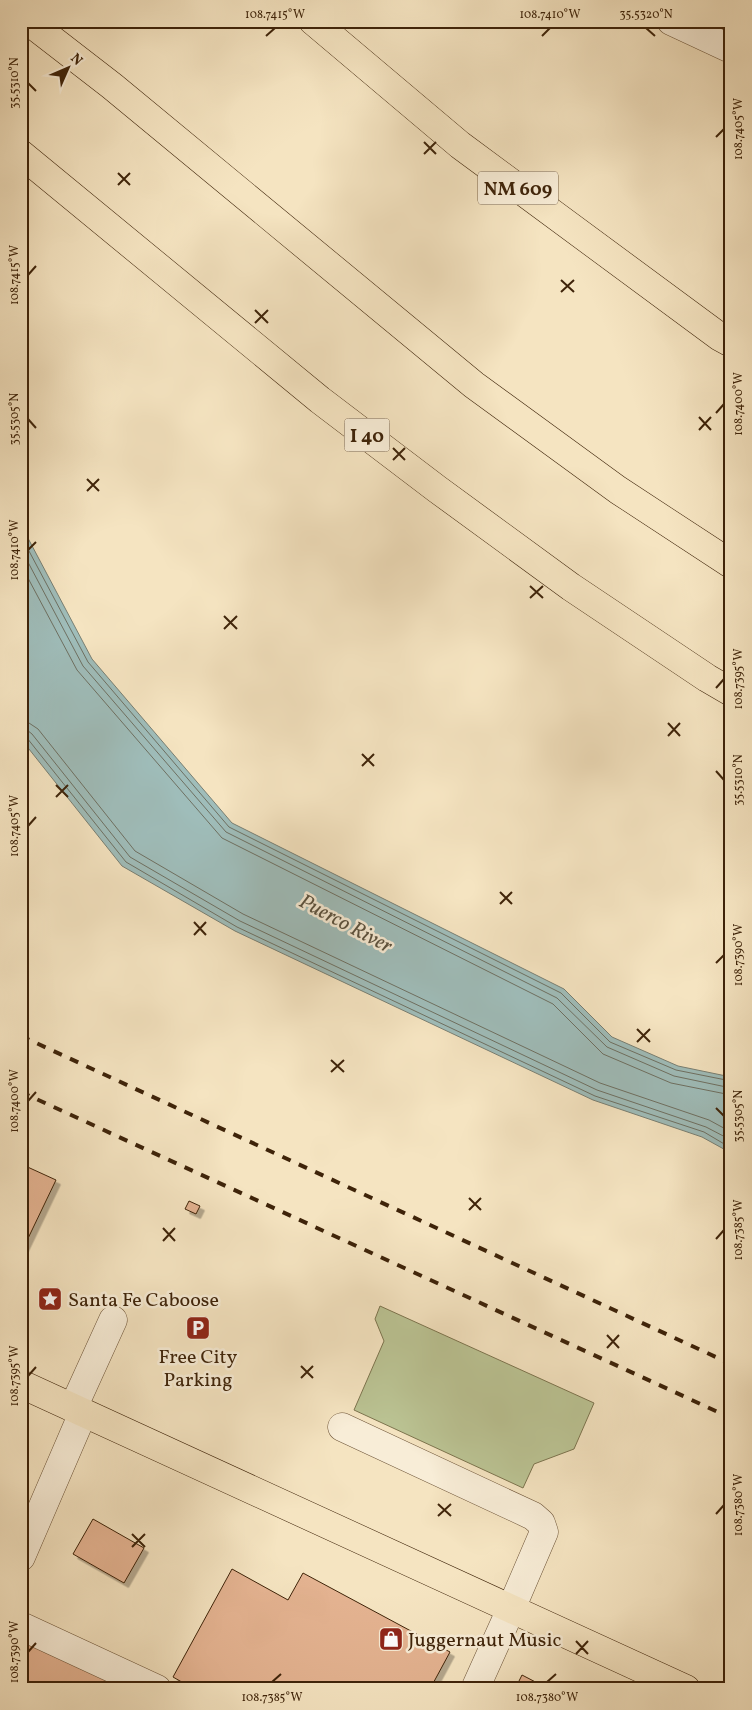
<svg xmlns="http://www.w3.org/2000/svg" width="752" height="1710" font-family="Vollkorn,serif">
	<defs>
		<filter id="shadow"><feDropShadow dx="4.5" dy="4.5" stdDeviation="0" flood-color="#0004"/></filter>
	</defs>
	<rect width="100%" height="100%" fill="#f5e4c1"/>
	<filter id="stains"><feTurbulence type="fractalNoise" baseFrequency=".004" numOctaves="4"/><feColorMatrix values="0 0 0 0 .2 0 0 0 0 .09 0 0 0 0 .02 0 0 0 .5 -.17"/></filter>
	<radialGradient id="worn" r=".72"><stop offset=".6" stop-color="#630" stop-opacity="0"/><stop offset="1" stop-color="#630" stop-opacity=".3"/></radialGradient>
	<polygon fill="#bbc494" stroke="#7c744e" points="380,1306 594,1403 574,1449 534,1464 523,1488 354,1410 384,1341 375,1319"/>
	<polygon fill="#9fbdba" stroke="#787f73" points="21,525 92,659 232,823 564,989 612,1037 678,1066 731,1077 731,1153 702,1137 593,1100 235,931 122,866 21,739"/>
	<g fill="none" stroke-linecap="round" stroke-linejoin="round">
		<g stroke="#6e7062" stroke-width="1">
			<polyline points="21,536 88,662 229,827 561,993 610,1042 676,1070 731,1081"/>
			<polyline points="21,549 83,666 226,832 557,998 607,1047 674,1076 731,1088"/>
			<polyline points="21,565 77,670 222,838 553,1004 603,1054 671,1083 731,1095"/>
			<polyline points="21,722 29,723 38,729 135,851 243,914 600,1083 709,1120 731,1132"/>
			<polyline points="21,730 27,730 32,734 130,857 240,921 597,1090 706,1127 731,1140"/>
			<polyline points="21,736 27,738 126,862 237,927 595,1096 704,1132 731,1148"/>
		</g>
	</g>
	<g fill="#e4b391" stroke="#3e2309" filter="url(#shadow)">
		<polygon points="21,1164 56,1180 21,1253"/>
		<polygon points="189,1201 200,1206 196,1214 185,1209"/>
		<polygon points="93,1519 144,1548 124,1583 73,1554"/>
		<polygon points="232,1569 288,1600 303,1573 450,1652 430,1689 194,1689 173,1677"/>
		<polygon points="21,1636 128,1689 21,1689"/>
		<polygon points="522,1675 549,1689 515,1689"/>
	</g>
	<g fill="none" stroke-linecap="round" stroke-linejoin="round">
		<defs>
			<g id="minor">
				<polyline points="671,21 731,49"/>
				<polyline points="73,1408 113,1320"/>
				<polyline points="342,1427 533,1516 541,1523 544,1532 511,1609 475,1689"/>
				<polyline points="21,1557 83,1413"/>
				<polyline points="21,1626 157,1689"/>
			</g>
			<g id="major">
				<polyline points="313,21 460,145 720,337 731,343"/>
				<polyline points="21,1384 686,1689"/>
			</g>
			<g id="highway">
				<polyline points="28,21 112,86 474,385 618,490 731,564"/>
				<polyline points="21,154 320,400 437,489 571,587 707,678 731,692"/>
			</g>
		</defs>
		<use href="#minor" stroke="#6c5337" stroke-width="29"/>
		<use href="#major" stroke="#3e2309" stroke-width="29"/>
		<use href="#highway" stroke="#3e2309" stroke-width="29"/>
		<use href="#minor" stroke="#f8edd7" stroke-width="28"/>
		<use href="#major" stroke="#f5e4c1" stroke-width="28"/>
		<use href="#highway" stroke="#f5e4c1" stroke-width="28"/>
		<g stroke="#3e2309" stroke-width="4" stroke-dasharray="9 9" stroke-linecap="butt">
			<polyline points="21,1036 731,1364"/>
			<polyline points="21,1092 731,1418"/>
		</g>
	</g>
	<path fill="none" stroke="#3e2309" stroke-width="2" d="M646,28L655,36M266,36L275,28M542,36L550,28M28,83L36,91M716,137L724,129M424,142L436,154M424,154L436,142M118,173L130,185M118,185L130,173M28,275L36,266M561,280L574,292M561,292L574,280M255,310L268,323M255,323L268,310M716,413L724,404M699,417L711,430M28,419L36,428M699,430L711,417M393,448L405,460M393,460L405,448M87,479L99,491M87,491L99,479M28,550L36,542M530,586L543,598M530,598L543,586M224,616L237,629M224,629L237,616M716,688L724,679M668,723L680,736M668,736L680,723M362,754L374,766M362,766L374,754M716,771L724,780M56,785L68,797M56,797L68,785M28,826L36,817M500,892L512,904M500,904L512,892M194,922L206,935M194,935L206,922M716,963L724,955M637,1029L650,1042M637,1042L650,1029M331,1060L344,1072M331,1072L344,1060M28,1101L36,1092M716,1108L724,1116M469,1198L481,1210M469,1210L481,1198M163,1228L175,1241M716,1239L724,1230M163,1241L175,1228M607,1335L619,1348M607,1348L619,1335M301,1366L313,1378M28,1376L36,1367M301,1378L313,1366M438,1504L451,1516M716,1514L724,1505M438,1516L451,1504M132,1534L145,1547M132,1547L145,1534M576,1641L588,1654M28,1652L36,1643M576,1654L588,1641M272,1682L281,1674M547,1682L556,1674"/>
	<defs>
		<symbol id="sight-square" viewBox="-11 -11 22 22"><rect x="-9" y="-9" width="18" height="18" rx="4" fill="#8f2418" stroke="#f8edd7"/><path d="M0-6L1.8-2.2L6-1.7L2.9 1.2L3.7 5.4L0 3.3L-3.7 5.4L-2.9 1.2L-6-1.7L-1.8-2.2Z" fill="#fff"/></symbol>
		<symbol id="parking-square" viewBox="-11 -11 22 22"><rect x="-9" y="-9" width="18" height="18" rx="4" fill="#8f2418" stroke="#f8edd7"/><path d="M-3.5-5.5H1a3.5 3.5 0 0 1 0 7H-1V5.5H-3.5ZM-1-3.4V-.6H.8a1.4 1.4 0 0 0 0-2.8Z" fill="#fff"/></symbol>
		<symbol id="shop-square" viewBox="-11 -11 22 22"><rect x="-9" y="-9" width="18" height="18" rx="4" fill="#8f2418" stroke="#f8edd7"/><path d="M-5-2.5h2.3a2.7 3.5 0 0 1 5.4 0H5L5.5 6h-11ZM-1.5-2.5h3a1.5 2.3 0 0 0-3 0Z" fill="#fff"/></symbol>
	</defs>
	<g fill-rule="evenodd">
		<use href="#sight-square" x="36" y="1285" width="28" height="28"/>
		<use href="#parking-square" x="184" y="1314" width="28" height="28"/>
		<use href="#shop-square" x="377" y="1625" width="28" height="28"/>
	</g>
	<g text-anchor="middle" stroke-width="5" stroke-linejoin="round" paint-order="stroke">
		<g fill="#f8edd7" stroke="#766047" stroke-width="1">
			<rect x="478" y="171.5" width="80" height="33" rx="4"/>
			<rect x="344.5" y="418.5" width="45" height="33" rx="4"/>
		</g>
		<g font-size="19" font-weight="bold" fill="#3e2309">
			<text x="518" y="195">NM 609</text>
			<text x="367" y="442">I 40</text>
		</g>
		<g font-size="20" fill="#3e2309" stroke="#f8edd7" text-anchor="start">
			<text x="68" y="1306">Santa Fe Caboose</text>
			<text x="198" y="1363" text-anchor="middle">Free City<tspan x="198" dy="23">Parking</tspan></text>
			<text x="408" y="1646">Juggernaut Music</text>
		</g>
		<g font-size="21" font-style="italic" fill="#5b513e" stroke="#f8edd7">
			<text transform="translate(346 923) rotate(28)" y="7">Puerco River</text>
		</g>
	</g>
	<rect width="752" height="1710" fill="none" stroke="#f5e4c1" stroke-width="55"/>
	<g transform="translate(68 68) rotate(45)" stroke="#f8edd7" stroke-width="4" paint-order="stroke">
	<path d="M0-4L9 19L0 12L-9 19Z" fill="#3e2309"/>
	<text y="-8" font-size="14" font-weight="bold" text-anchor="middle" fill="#3e2309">N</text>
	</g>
	<rect x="28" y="28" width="696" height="1654" fill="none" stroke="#3e2309" stroke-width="2"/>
	<g font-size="12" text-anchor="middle" fill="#3e2309">
		<text x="275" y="18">108.7415°W</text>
		<text x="550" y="18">108.7410°W</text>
		<text x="646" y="18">35.5320°N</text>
		<text transform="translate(14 83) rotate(-90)" y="4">35.5310°N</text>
		<text transform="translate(738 129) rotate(-90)" y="4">108.7405°W</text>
		<text transform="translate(14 275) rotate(-90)" y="4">108.7415°W</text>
		<text transform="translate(738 404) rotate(-90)" y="4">108.7400°W</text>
		<text transform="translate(14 419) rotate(-90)" y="4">35.5305°N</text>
		<text transform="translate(14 550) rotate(-90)" y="4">108.7410°W</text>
		<text transform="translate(738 679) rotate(-90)" y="4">108.7395°W</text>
		<text transform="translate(738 780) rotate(-90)" y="4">35.5310°N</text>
		<text transform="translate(14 826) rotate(-90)" y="4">108.7405°W</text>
		<text transform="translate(738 955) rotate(-90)" y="4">108.7390°W</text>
		<text transform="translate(14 1101) rotate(-90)" y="4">108.7400°W</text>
		<text transform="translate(738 1116) rotate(-90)" y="4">35.5305°N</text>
		<text transform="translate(738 1230) rotate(-90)" y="4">108.7385°W</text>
		<text transform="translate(14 1376) rotate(-90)" y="4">108.7395°W</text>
		<text transform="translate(738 1505) rotate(-90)" y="4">108.7380°W</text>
		<text transform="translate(14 1652) rotate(-90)" y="4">108.7390°W</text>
		<text x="272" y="1701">108.7385°W</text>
		<text x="547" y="1701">108.7380°W</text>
	</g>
	<rect width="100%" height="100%" filter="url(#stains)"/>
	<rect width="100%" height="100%" fill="url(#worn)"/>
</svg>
